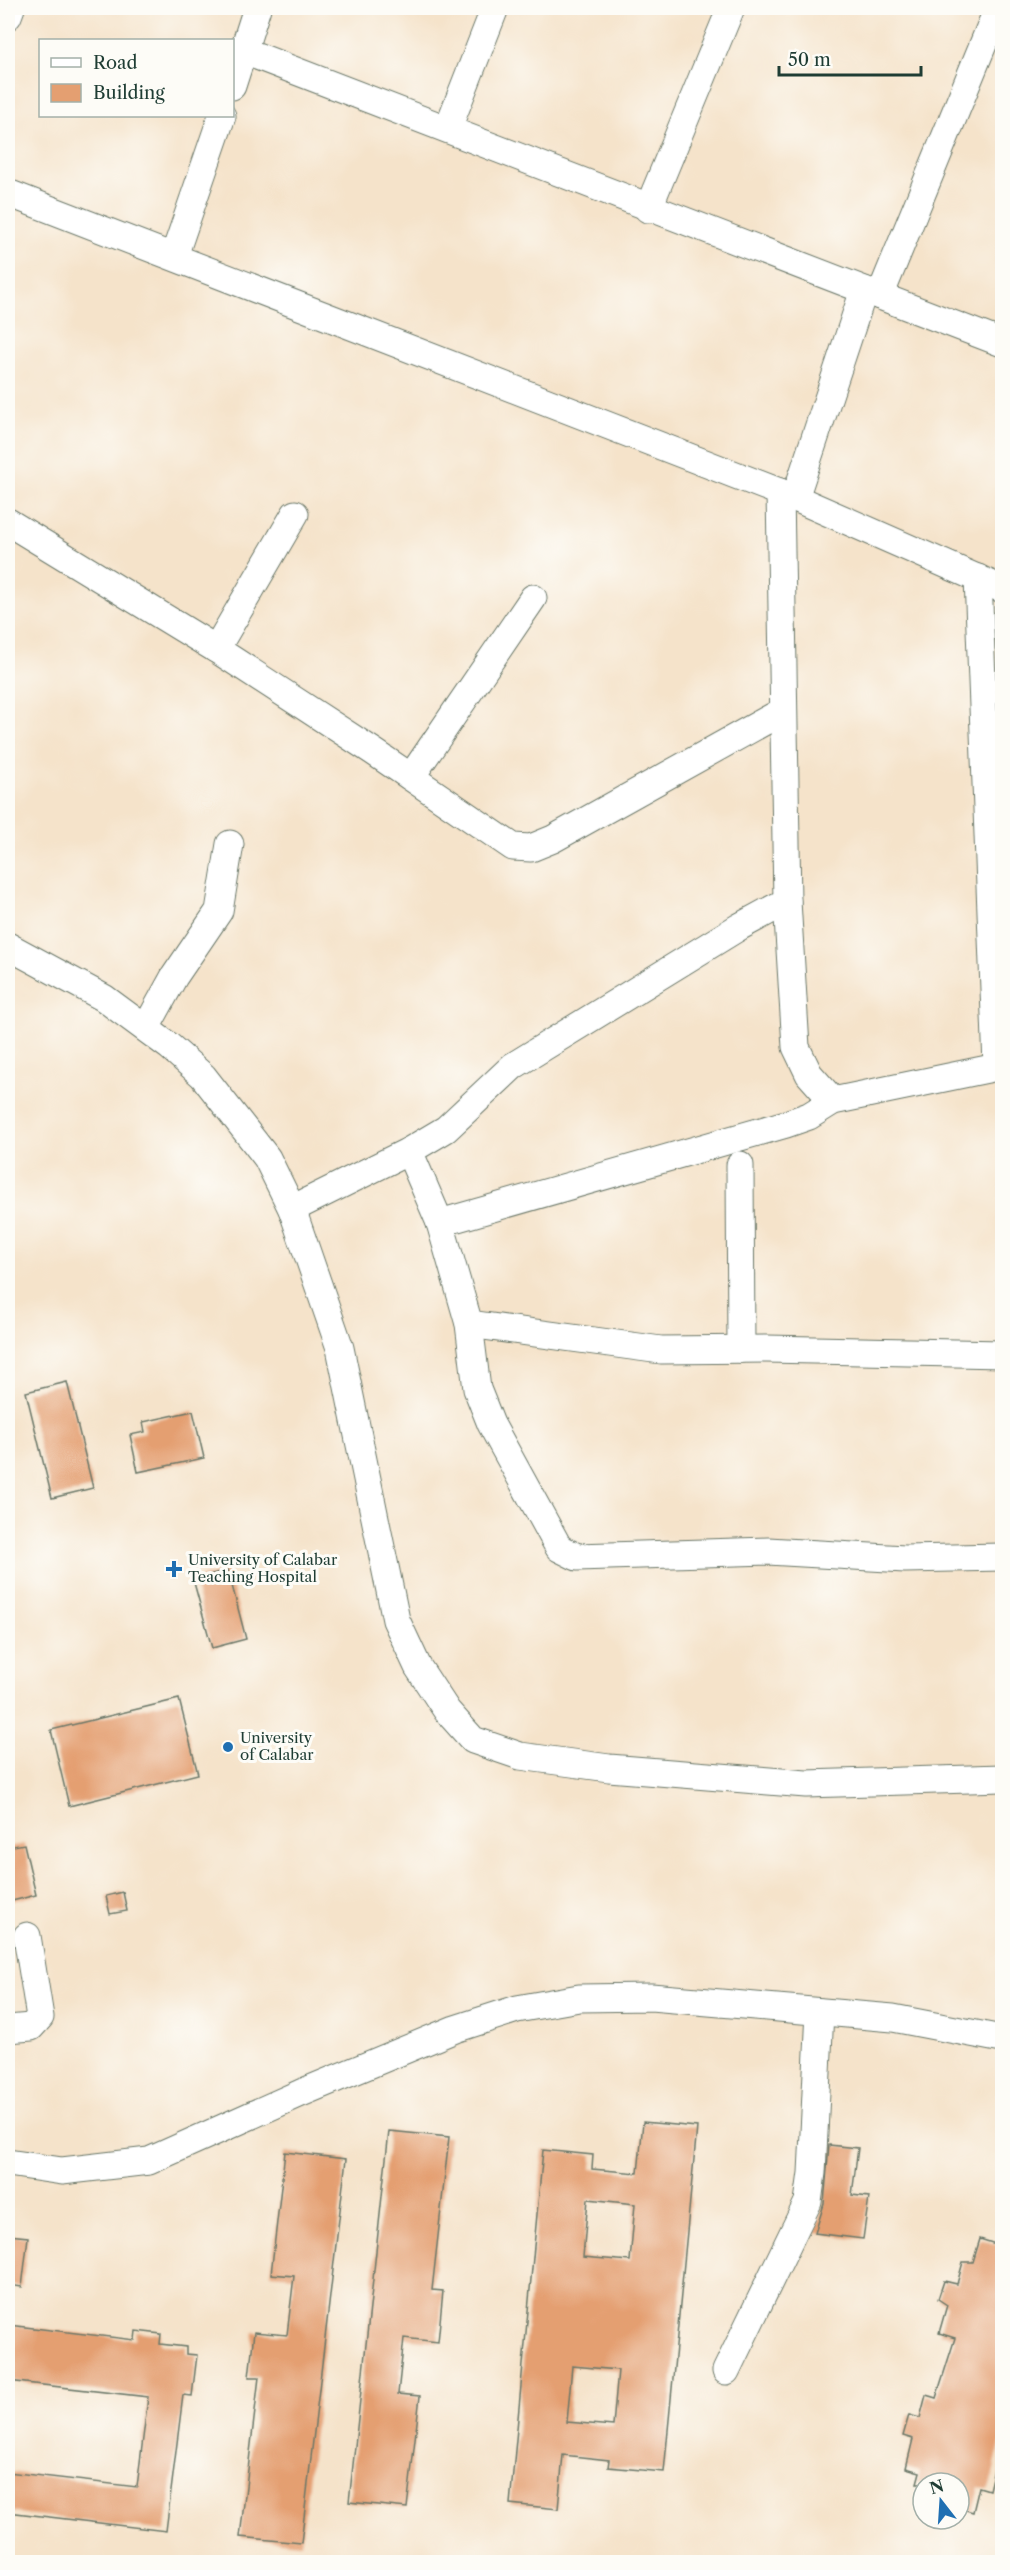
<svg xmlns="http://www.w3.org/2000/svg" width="1010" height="2570" font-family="'Libre Caslon Text',serif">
	<rect width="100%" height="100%" fill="#fdfcf7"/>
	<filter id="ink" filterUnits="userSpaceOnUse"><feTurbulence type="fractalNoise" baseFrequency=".0167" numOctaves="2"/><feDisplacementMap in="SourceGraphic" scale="12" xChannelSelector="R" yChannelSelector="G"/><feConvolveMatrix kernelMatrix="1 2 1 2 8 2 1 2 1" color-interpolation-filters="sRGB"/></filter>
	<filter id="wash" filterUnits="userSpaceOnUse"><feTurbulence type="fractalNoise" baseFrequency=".008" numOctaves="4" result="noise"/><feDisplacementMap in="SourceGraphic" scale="24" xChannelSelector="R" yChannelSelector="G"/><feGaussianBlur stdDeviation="1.35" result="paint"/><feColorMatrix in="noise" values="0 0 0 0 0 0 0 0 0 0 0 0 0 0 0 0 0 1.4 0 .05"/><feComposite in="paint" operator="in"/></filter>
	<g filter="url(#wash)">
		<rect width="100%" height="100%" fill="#f5e3ca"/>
		<g id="blocks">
			<g fill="#e49f71" fill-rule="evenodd">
				<polygon points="67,1382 93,1488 52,1498 26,1392"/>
				<polygon points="193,1411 204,1458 138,1472 130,1435 145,1432 143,1422"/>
				<polygon points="228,1570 246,1639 212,1648 193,1579"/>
				<polygon points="179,1699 198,1774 69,1806 51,1730"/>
				<polygon points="24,1844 36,1895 8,1902 8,1847"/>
				<polygon points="123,1892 127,1911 110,1914 106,1896"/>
				<path d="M643,2122L697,2127L664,2472L608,2467L609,2460L563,2455L558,2509L510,2504L543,2150L593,2155L592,2169L638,2173ZM588,2199L635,2204L630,2261L583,2257ZM572,2366L618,2370L613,2426L567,2422Z"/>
				<polygon points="389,2131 449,2137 432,2290 443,2291 438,2342 404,2338 398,2394 420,2396 407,2508 349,2502"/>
				<polygon points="829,2145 858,2148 852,2195 869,2197 863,2239 815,2233 824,2204"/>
				<polygon points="285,2152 346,2159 301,2543 240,2537 259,2377 249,2377 254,2332 287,2335 294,2276 271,2274"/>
				<polygon points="8,2235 28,2237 22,2287 8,2285"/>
				<polygon points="980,2239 1002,2246 1002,2404 999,2419 1002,2420 1002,2437 989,2490 979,2487 973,2512 959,2508 959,2483 917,2483 920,2472 906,2468 913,2439 903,2436 909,2415 920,2418 926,2395 936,2398 955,2338 939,2333 947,2305 938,2299 944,2281 957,2284 963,2262 973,2262"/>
				<polygon points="8,2325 135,2340 136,2331 161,2334 160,2344 186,2347 186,2354 197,2355 192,2396 183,2395 166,2531 8,2512 8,2472 137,2487 148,2397 8,2381"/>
			</g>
		</g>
	</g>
	<g filter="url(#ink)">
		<use href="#blocks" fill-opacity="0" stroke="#6a7768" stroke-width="1.5"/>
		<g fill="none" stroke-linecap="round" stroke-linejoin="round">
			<defs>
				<g id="minor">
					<polyline points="8,16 11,8"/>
					<polyline points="244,51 1002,343"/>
					<polyline points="232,86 257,8"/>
					<polyline points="448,128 495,8"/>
					<polyline points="8,193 795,498 1002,589"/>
					<polyline points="648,209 731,8"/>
					<polyline points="174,256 222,116"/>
					<polyline points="880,296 998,8"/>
					<polyline points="780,492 787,901 796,1047 809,1074 833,1101"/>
					<polyline points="795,498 864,290"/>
					<polyline points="8,522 216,649 374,752 513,847 531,848 553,839 783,711"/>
					<polyline points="978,578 997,1066"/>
					<polyline points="216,649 295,514"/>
					<polyline points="411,777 533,598"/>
					<polyline points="8,946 104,998 169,1046 203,1076 267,1158 292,1209 340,1348 396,1620 418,1667 447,1711 473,1740 520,1756 609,1768 806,1784 1002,1778"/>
					<polyline points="146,1028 174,977 219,911 230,844"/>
					<polyline points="409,1151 440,1223 469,1324 477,1389 491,1424 559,1548 577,1557 768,1551 905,1559 1002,1557"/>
					<polyline points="740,1165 741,1349"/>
					<polyline points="292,1209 409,1151 446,1129 513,1066 739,927 787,901"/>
					<polyline points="440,1223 786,1124 809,1116 833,1101 1002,1066"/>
					<polyline points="469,1324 661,1350 767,1349 1002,1354"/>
					<polyline points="8,2029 31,2027 40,2017 27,1936"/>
					<polyline points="8,2163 62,2171 149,2161 301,2093 455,2029 517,2009 579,1998 651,1997 893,2018 1002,2039"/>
					<polyline points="726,2371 808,2202 812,2173 820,2012"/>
				</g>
			</defs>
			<use href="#minor" stroke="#6a7768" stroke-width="29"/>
			<use href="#minor" stroke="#fff" stroke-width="27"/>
		</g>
	</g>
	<g fill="#1f6fb2" stroke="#fdfcf7" stroke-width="2">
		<path d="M171 1560h6v6h6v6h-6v6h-6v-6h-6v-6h6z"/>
		<circle cx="228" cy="1747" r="6"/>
	</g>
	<g text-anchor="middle" stroke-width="6" stroke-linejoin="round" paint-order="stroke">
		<g font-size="15" fill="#1f3d34" stroke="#fdfcf7" text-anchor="start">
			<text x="188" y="1565">University of Calabar<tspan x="188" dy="17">Teaching Hospital</tspan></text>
			<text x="240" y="1743">University<tspan x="240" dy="17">of Calabar</tspan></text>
		</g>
	</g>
	<rect width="1010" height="2570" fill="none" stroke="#fdfcf7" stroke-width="30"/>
	<rect x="39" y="39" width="195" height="78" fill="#fdfcf7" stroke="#a4b0a9" stroke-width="1.5"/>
	<rect x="51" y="58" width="30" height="9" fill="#ffffff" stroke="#a4b0a9" stroke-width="1.5"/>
	<text x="93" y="69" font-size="18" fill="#1f3d34">Road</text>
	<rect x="51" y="84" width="30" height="18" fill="#e49f71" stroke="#a4b0a9" stroke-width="1.5"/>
	<text x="93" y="99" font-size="18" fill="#1f3d34">Building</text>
	<g transform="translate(941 2501) rotate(343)"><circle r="28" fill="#fdfcf7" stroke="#a4b0a9" stroke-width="1.5"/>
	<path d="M0-4.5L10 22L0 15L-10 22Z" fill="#1f6fb2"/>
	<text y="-9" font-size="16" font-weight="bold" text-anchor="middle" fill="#1f3d34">N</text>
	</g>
	<path d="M779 66v9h142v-9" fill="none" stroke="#1f3d34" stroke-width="3"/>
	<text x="788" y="66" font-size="18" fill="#1f3d34" stroke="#fdfcf7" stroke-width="4.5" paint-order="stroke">50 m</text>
</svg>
